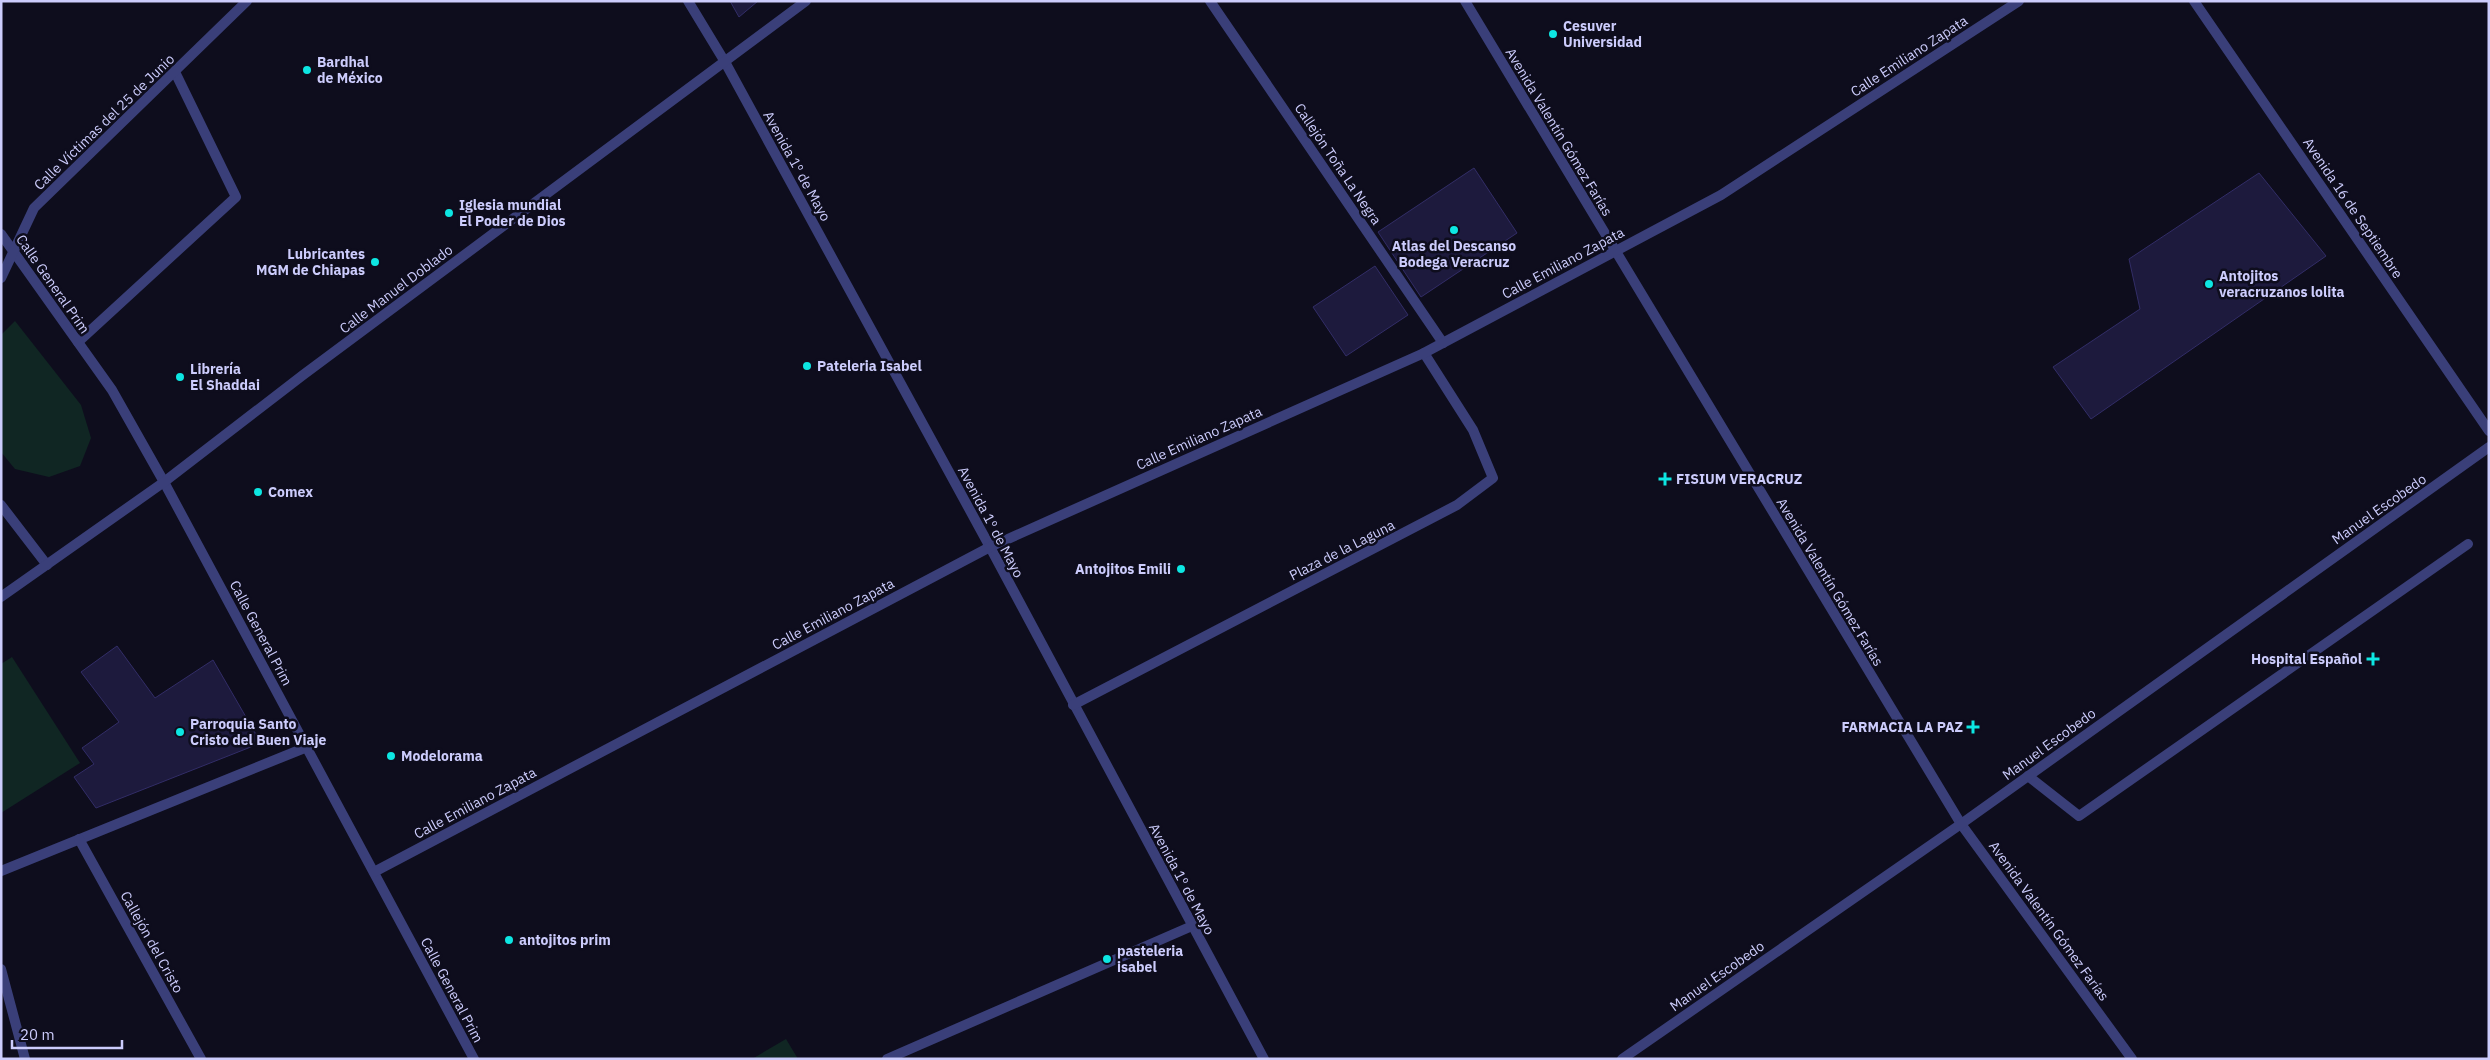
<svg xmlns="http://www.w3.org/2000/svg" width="2490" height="1060" font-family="'IBM Plex Sans',sans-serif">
	<rect width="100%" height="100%" fill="#0e0d1d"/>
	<g fill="#102623">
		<polygon points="15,321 81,405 91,438 80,466 49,477 15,469 1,452 1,335"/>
		<polygon points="12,657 80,763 1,813 1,664"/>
		<polygon points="786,1039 798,1059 752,1059"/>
	</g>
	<g fill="#1d1a3d" stroke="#322d67">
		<polygon points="730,1 758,1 739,17"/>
		<polygon points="1474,168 1517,233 1421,297 1378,232"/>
		<polygon points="2259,173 2326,256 2091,419 2053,367 2140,309 2129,259"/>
		<polygon points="1375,266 1408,315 1346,356 1313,307"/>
		<polygon points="117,646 155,698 213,660 261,743 96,808 74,777 94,764 82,748 119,722 81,672"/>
	</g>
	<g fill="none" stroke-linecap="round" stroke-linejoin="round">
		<g stroke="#3a3f79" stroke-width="10">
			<polyline points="78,342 236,197 175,72"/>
			<polyline points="2028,776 2079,816 2468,544"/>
		</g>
		<g stroke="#3a3f79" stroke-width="10">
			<polyline points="1210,1 1443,343"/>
			<polyline points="1,871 307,747"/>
		</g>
		<g stroke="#3a3f79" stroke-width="10">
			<polyline points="688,1 725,62 990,547 1264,1059"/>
			<polyline points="1465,1 1961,824 2132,1059"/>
			<polyline points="2194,1 2489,431"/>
			<polyline points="1,234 112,390 164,482 474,1059"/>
			<polyline points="1,278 34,208 247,1"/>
			<polyline points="1,505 47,565"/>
			<polyline points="1,597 164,482 303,375 806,1"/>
			<polyline points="1073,705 1457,505 1493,478 1473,430 1424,353"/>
			<polyline points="79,839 201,1059"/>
			<polyline points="374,872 990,547 1424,353 1721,195 2019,1"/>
			<polyline points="1,969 25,1059"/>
			<polyline points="887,1059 1192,926"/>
			<polyline points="1622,1059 1961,824 2489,447"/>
		</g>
	</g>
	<g fill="#0de6e2" stroke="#0e0d1d" stroke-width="2">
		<circle cx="1553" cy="34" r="5"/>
		<circle cx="307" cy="70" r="5"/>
		<circle cx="449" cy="213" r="5"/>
		<circle cx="1454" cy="230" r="5"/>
		<circle cx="375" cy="262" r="5"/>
		<circle cx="2209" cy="284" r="5"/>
		<circle cx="807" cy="366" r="5"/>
		<circle cx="180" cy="377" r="5"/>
		<path d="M1662.5 471.5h5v5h5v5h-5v5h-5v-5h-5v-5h5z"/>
		<circle cx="258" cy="492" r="5"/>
		<circle cx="1181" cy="569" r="5"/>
		<path d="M2370.5 651.5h5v5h5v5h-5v5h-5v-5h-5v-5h5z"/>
		<path d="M1970.5 719.5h5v5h5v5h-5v5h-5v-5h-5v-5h5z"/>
		<circle cx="180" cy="732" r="5"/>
		<circle cx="391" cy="756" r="5"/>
		<circle cx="509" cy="940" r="5"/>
		<circle cx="1107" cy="959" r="5"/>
	</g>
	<g text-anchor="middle" stroke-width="5" stroke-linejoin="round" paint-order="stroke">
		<g font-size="14" font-weight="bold" fill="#ccccfc" stroke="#0e0d1d" text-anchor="start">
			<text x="1563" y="31">Cesuver<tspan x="1563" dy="16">Universidad</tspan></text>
			<text x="317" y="67">Bardhal<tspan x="317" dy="16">de México</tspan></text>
			<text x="459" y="210">Iglesia mundial<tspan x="459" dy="16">El Poder de Dios</tspan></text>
			<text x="1454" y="251" text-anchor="middle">Atlas del Descanso<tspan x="1454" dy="16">Bodega Veracruz</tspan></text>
			<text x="365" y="259" text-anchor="end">Lubricantes<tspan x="365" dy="16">MGM de Chiapas</tspan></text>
			<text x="2219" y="281">Antojitos<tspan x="2219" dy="16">veracruzanos lolita</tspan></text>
			<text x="817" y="371">Pateleria Isabel</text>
			<text x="190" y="374">Librería<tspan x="190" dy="16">El Shaddai</tspan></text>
			<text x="1676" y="484">FISIUM VERACRUZ</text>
			<text x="268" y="497">Comex</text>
			<text x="1171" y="574" text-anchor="end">Antojitos Emili</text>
			<text x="2362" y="664" text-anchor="end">Hospital Español</text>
			<text x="190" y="729">Parroquia Santo<tspan x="190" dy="16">Cristo del Buen Viaje</tspan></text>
			<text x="1963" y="732" text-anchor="end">FARMACIA LA PAZ</text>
			<text x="401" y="761">Modelorama</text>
			<text x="519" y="945">antojitos prim</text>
			<text x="1117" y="956">pasteleria<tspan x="1117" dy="16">isabel</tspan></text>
		</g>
		<g font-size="14" fill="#ccccfc" stroke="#0e0d1d">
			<text transform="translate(1909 56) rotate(-33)" y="5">Calle Emiliano Zapata</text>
			<text transform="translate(104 122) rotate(-44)" y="5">Calle Víctimas del 25 de Junio</text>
			<text transform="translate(1559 132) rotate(59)" y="5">Avenida Valentín Gómez Farías</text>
			<text transform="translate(1338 164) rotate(56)" y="5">Callejón Toña La Negra</text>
			<text transform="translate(797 166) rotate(61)" y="5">Avenida 1º de Mayo</text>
			<text transform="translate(2353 208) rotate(56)" y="5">Avenida 16 de Septiembre</text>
			<text transform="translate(1563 263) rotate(-28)" y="5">Calle Emiliano Zapata</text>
			<text transform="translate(53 284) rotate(55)" y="5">Calle General Prim</text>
			<text transform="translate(396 289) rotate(-37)" y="5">Calle Manuel Doblado</text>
			<text transform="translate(1199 438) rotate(-24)" y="5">Calle Emiliano Zapata</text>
			<text transform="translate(2379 509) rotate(-35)" y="5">Manuel Escobedo</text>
			<text transform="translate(991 522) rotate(62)" y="5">Avenida 1º de Mayo</text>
			<text transform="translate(1342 550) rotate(-27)" y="5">Plaza de la Laguna</text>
			<text transform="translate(1830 582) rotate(59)" y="5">Avenida Valentín Gómez Farías</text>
			<text transform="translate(833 614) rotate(-28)" y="5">Calle Emiliano Zapata</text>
			<text transform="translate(261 633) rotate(62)" y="5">Calle General Prim</text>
			<text transform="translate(2049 744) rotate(-36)" y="5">Manuel Escobedo</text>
			<text transform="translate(475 803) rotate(-28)" y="5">Calle Emiliano Zapata</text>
			<text transform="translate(1182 879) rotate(62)" y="5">Avenida 1º de Mayo</text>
			<text transform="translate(2049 921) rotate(54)" y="5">Avenida Valentín Gómez Farías</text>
			<text transform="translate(152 942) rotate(61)" y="5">Callejón del Cristo</text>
			<text transform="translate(1717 976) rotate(-35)" y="5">Manuel Escobedo</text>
			<text transform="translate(452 990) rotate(62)" y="5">Calle General Prim</text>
		</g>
	</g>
	<rect width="2490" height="1060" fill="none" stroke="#ccccfc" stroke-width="5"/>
	<path d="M12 1040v8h110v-8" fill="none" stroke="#ccccfc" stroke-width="2.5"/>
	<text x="20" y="1040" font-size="15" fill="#ccccfc" stroke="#0e0d1d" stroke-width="4" paint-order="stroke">20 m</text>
</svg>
